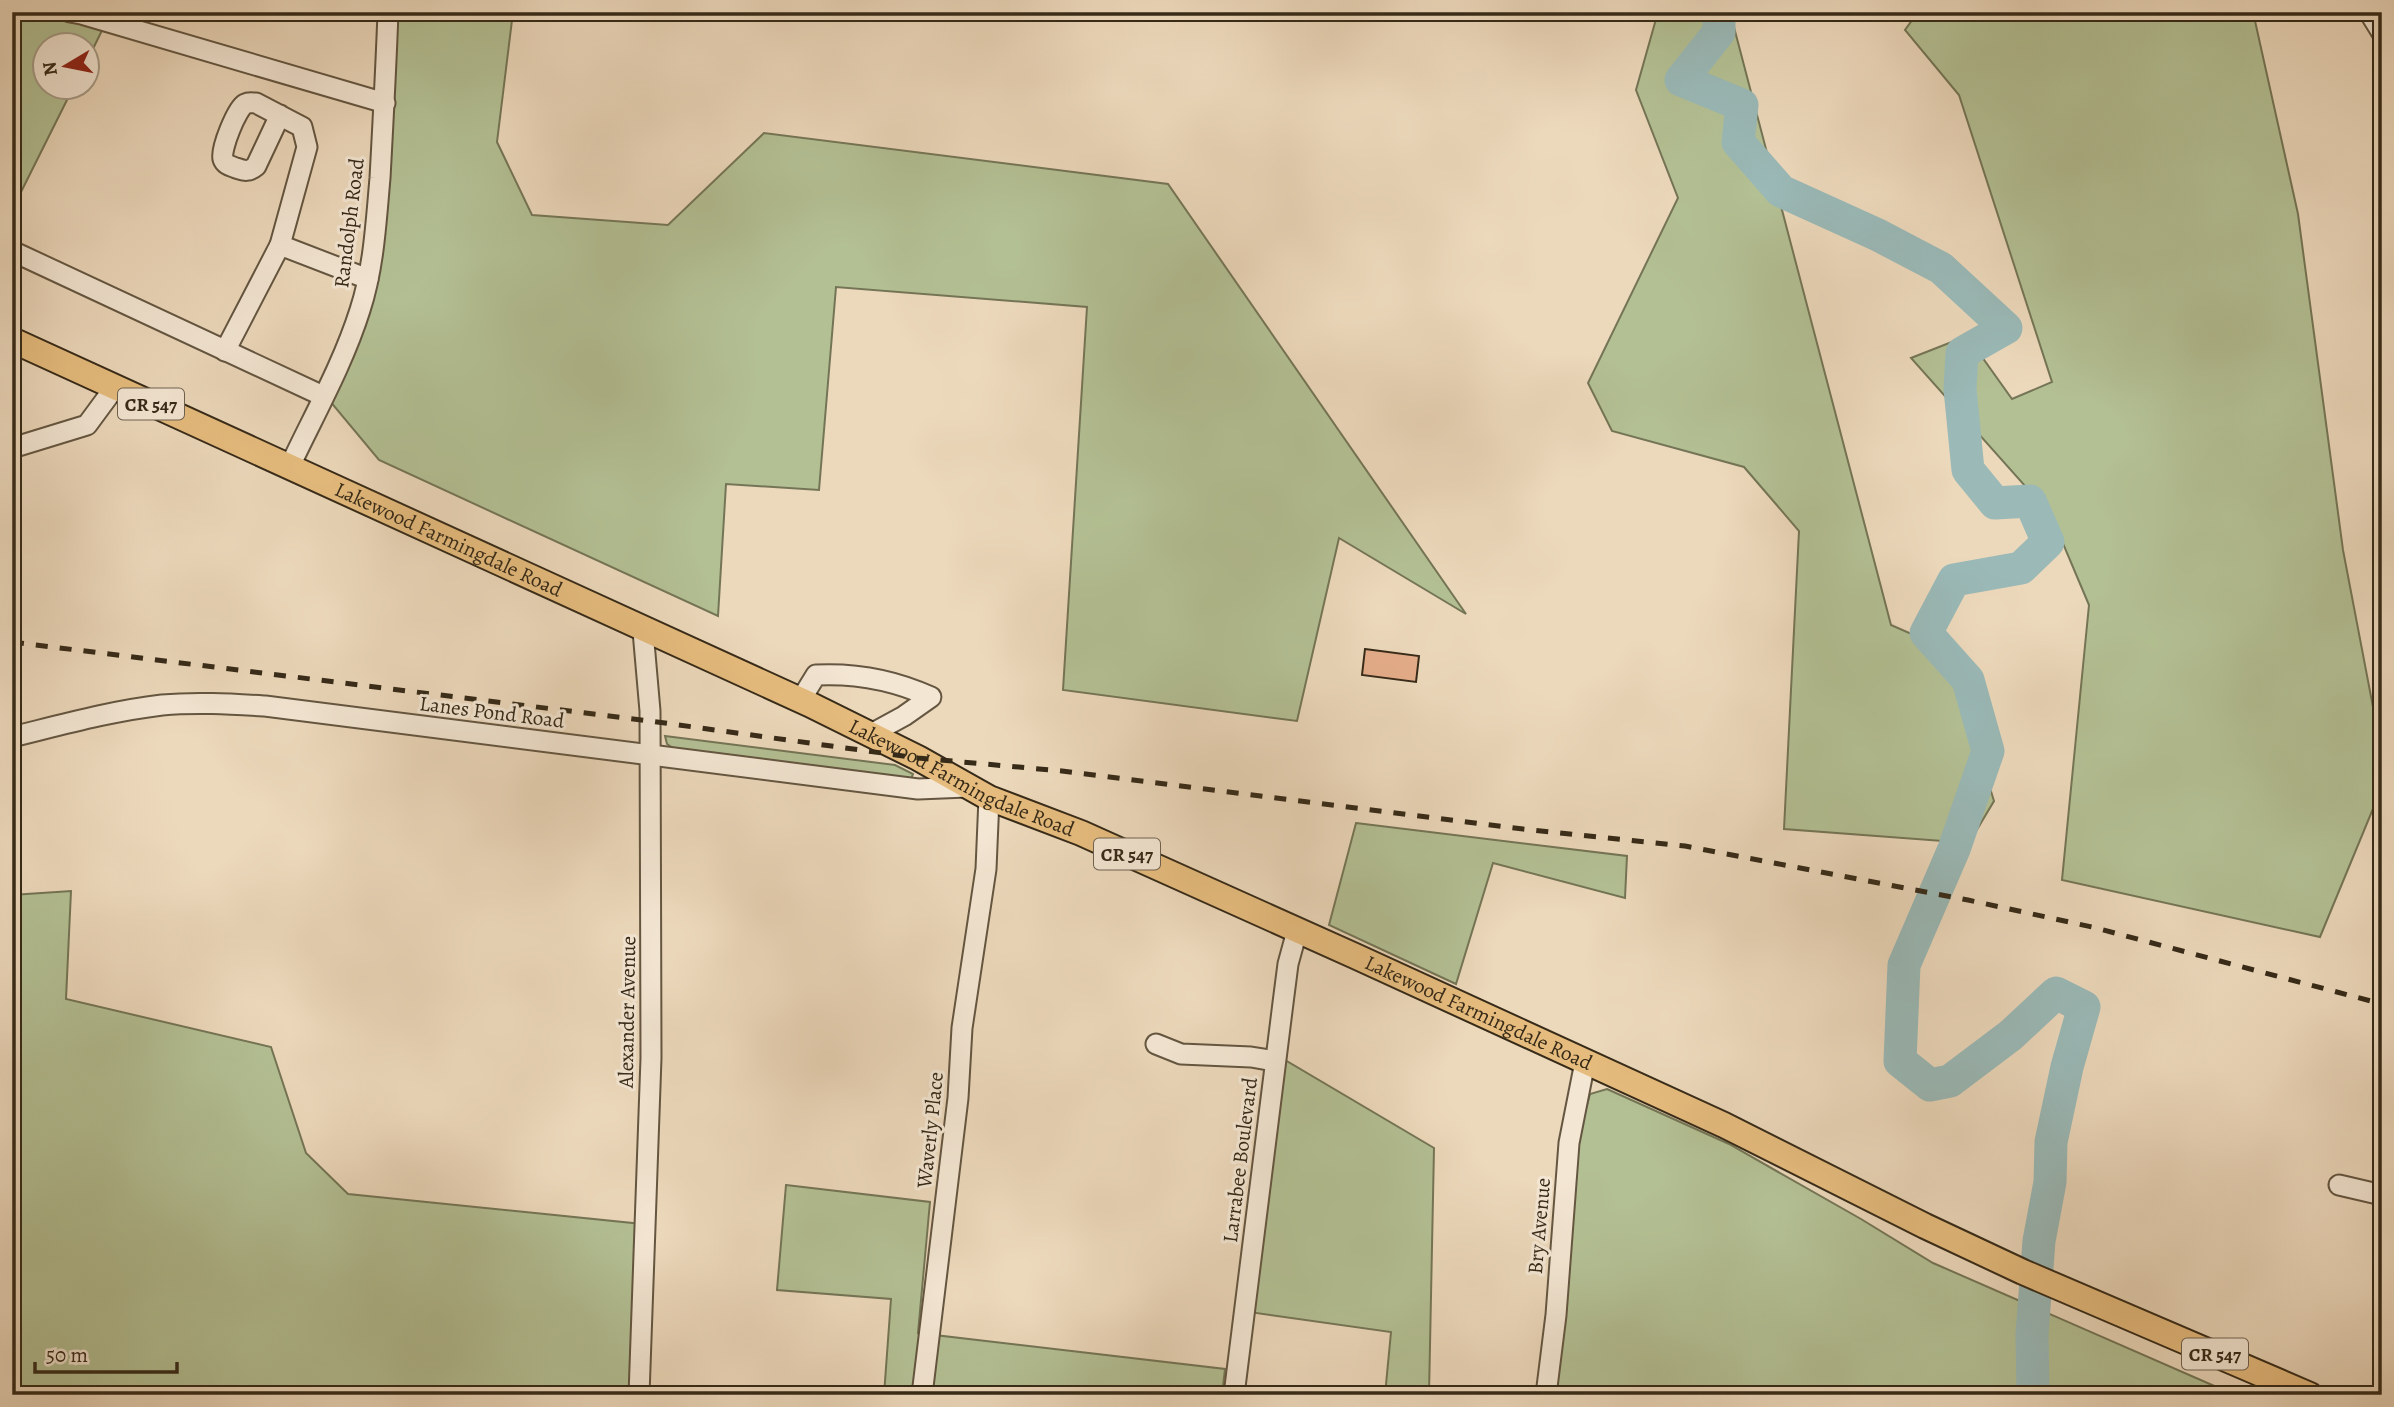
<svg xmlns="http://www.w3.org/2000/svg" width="2394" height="1407" font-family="Alegreya,serif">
	<rect width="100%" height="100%" fill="#ecd8bb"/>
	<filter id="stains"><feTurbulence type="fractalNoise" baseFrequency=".00286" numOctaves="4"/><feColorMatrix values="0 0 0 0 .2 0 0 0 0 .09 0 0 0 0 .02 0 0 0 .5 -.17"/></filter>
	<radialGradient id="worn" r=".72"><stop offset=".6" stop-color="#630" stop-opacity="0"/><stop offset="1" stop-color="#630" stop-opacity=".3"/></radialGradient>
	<g fill="#b3c094" stroke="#747556" stroke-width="2">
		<polygon points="12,12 111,12 88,59 88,46 46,46 46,88 73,88 12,210"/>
		<polygon points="388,12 513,12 497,142 532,215 668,225 764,133 1168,184 1466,614 1339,538 1297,721 1063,690 1087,307 836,287 819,490 726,484 718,616 379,460 329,400 378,207"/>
		<polygon points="1658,12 1730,12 1891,625 1948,650 1994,801 1969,843 1784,829 1799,531 1744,467 1612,431 1588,383 1678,198 1636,90"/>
		<polygon points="1918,12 2253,12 2298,214 2343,550 2382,754 2382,787 2320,937 2062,880 2089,605 2051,515 1911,358 1967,336 2012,399 2052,382 1959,95 1905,30"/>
		<polygon points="665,736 895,765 913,774 911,779 673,748 667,744"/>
		<polygon points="1356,823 1627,856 1625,898 1493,863 1456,984 1329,925"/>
		<polygon points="71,891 66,999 271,1047 306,1153 348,1194 642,1224 637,1395 12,1395 12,895"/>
		<polygon points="1268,1050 1434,1148 1429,1395 1385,1395 1391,1332 1242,1311"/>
		<polygon points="1607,1089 1729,1144 1861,1219 1933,1263 2235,1395 1553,1395 1576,1145 1590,1094"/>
		<polygon points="786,1185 930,1202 918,1333 1225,1369 1222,1395 884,1395 891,1299 777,1290"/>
	</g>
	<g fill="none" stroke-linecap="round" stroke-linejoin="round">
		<polyline stroke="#9ab9b7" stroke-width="33" points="1719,12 1719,32 1681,80 1742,105 1738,142 1781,191 1878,235 1941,268 2006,328 1962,353 1960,389 1968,470 1995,503 2030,501 2048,542 2021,568 1954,580 1926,633 1968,680 1988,751 1954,849 1904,965 1900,1061 1930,1085 1950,1081 2011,1035 2056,993 2084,1007 2067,1067 2051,1142 2050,1182 2039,1241 2032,1334 2033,1395"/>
	</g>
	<polygon fill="#e5ad8a" stroke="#362a18" stroke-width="2" points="1365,649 1419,656 1416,682 1362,675"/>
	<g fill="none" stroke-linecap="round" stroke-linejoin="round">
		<defs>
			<g id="minor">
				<polyline points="70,12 81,14 385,103"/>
				<polyline points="2369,12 2382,33"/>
				<polyline points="280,245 368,279"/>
				<polyline points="12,251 323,396"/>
				<path d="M225,351L280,245L307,147L302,127L256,103C252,103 249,102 245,104C237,108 220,150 223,159C225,165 231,166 236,168C245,171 249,172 256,166L280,115"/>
				<polyline points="12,448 87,425 115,387"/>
				<path d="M290,466C314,415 343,364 360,310C374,267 376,222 380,178C383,123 386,68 388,12"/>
				<path d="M800,701L816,675C856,673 894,680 931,697L904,716L871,734"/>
				<path d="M12,737C61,725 111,711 162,705C196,702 230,704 265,706L918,789L967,787"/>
				<polyline points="1156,1044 1181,1054 1251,1057 1275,1061"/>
				<polyline points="2339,1185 2382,1195"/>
				<polyline points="639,1395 651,1058 650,711 643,631"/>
				<polyline points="922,1395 958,1098 962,1028 986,869 989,798"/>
				<polyline points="1234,1395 1283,1003 1288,964 1297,931"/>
				<polyline points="1546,1395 1556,1315 1569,1143 1585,1062"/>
			</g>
			<g id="major">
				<path id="s1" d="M12,340L809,704L918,758L989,798L1081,833L1355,956L1724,1125L1925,1226L2023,1272L2310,1395"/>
			</g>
		</defs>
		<use href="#minor" stroke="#645641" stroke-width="23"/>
		<use href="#major" stroke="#362a18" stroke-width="28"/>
		<use href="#minor" stroke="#f3e6d3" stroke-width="19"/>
		<use href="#major" stroke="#e6bc7e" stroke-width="24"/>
		<polyline stroke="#362a18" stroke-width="5" stroke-dasharray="12 12" stroke-linecap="butt" points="12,642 650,721 918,758 1062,771 1523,829 1685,846 1968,900 2092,927 2382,1004"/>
	</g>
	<g text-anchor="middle" stroke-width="6" stroke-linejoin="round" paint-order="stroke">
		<g fill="#f3e6d3" stroke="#6f6250" stroke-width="2">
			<rect x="118" y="388.5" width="66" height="31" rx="5"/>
			<rect x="1094" y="838.5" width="66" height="31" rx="5"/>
			<rect x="2182" y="1338.5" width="66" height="31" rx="5"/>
		</g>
		<g font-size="19" font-weight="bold" fill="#362a18">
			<text x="151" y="411">CR 547</text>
			<text x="1127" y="861">CR 547</text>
			<text x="2215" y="1361">CR 547</text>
		</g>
		<g font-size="21" fill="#362a18" stroke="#f3e6d3">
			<text transform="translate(349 223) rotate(-83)" y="7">Randolph Road</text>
			<text dy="7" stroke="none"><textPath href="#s1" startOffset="480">Lakewood Farmingdale Road</textPath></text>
			<text transform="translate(492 712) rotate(7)" y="7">Lanes Pond Road</text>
			<text dy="7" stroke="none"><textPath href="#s1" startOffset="1046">Lakewood Farmingdale Road</textPath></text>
			<text transform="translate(627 1012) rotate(-89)" y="7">Alexander Avenue</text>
			<text dy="7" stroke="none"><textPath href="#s1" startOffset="1614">Lakewood Farmingdale Road</textPath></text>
			<text transform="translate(930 1130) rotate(-84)" y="7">Waverly Place</text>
			<text transform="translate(1240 1160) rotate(-83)" y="7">Larrabee Boulevard</text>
			<text transform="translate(1539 1226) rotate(-85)" y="7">Bry Avenue</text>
		</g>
	</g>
	<rect width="2394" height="1407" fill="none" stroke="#ecd8bb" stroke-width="42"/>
	<rect x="14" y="14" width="2366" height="1379" fill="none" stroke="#362a18" stroke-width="3.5"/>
	<rect x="21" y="21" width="2352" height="1365" fill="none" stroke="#362a18" stroke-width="2"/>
	<g transform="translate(66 66) rotate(260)"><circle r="33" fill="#f3e6d3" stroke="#a79b88" stroke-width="2"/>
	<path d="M0-5L12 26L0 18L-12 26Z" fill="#8f2418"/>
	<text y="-10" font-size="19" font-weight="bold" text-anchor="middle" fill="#362a18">N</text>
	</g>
	<path d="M35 1362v10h142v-10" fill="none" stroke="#362a18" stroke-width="3.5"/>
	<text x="46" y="1362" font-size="21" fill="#362a18" stroke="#f3e6d3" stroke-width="5" paint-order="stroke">50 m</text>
	<rect width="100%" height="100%" filter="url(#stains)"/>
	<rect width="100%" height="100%" fill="url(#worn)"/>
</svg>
